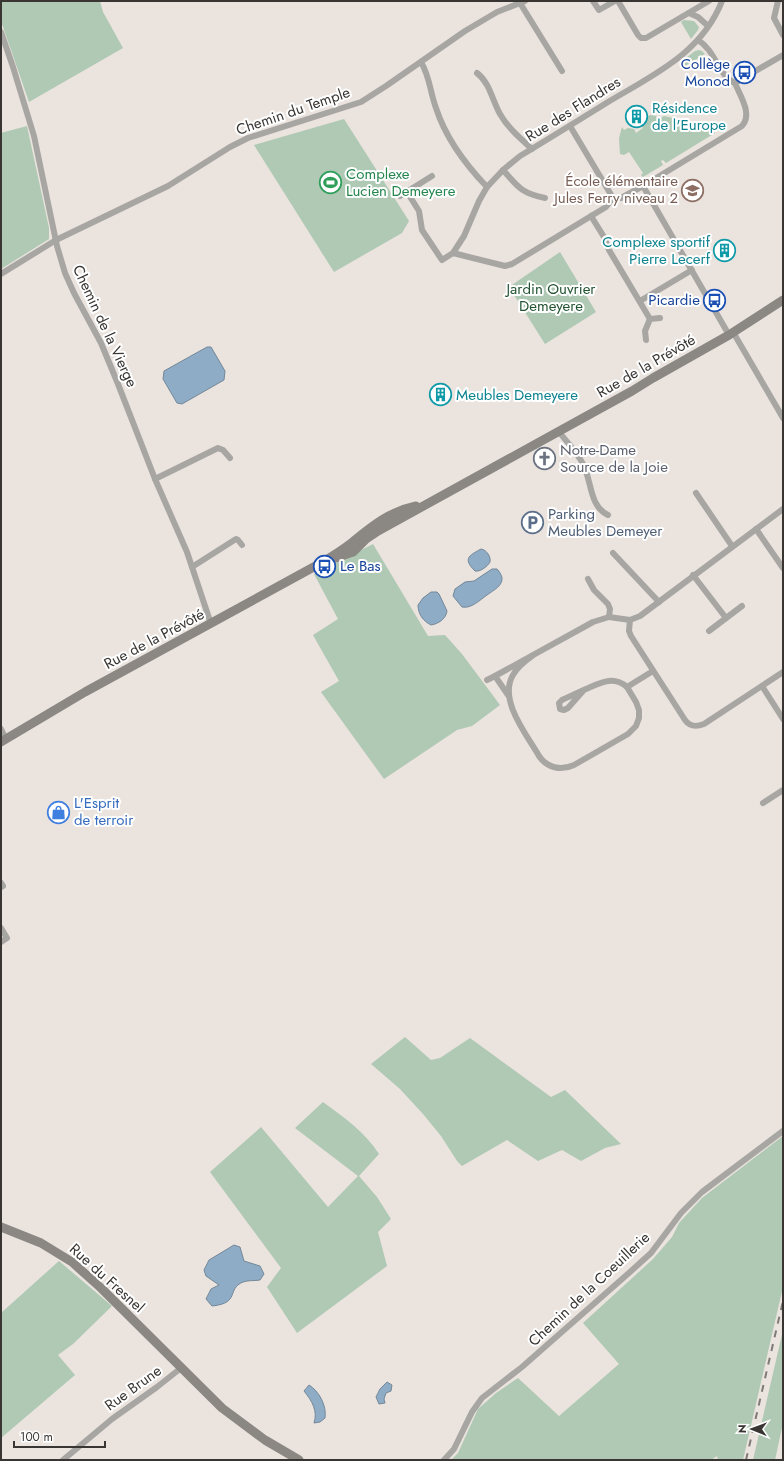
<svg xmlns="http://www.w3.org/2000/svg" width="784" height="1461" font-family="Jost,sans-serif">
	<rect width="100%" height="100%" fill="#eae3de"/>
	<g fill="#afc9b4">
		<polygon points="1,1 100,1 103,12 123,48 29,102 1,21"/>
		<polygon points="684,20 694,21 699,27 698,30 691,39 681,22"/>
		<polygon points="699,50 702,51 705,54 685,66 682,61 695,51"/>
		<polygon points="650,115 656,116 658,120 664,116 699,124 703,131 707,129 713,130 715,133 666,163 663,160 661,161 663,165 643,177 641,175 643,173 629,152 624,155 620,154 619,138 622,127 624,130 628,128 634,129 636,133 643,128 641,125 642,119"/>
		<polygon points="344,119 409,221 402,233 334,272 254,145"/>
		<polygon points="27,126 49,228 49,239 1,269 1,133"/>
		<polygon points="560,252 596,312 545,344 509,287"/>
		<polygon points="373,544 428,636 445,635 462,654 500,705 472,726 457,730 384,779 321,692 339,681 313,635 338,619 314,574"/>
		<polygon points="405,1037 431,1060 440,1058 470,1038 551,1097 565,1090 621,1144 605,1148 581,1161 562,1150 538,1161 507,1140 462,1166 457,1161 441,1136 423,1114 400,1089 371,1064"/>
		<path d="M323,1102C345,1118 364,1131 379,1154L359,1176L377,1197L391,1219L378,1232L387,1266L297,1333L267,1287L281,1268L210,1172L261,1127L328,1207L358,1176L295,1128Z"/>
		<polygon points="783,1136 783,1287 743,1460 718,1460 717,1456 711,1460 451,1460 458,1453 478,1409 496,1393 518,1378 559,1416 619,1364 583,1323 653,1259 672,1237 679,1223 702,1198"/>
		<polygon points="59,1261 112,1306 73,1344 58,1355 75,1375 1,1438 1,1313"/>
		<polygon points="783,1330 783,1423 775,1460 753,1460"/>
	</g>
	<g fill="#8eacc5" stroke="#748899">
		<polygon points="207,347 211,347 225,371 224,380 182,404 177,403 163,379 164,371"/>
		<path d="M481,549C487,550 491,557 490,562C487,567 480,572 475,571C463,559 468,556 481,549Z"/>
		<path d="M492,569H497C509,582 497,588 487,595C480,600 471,609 462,607L453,596L455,589L465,582L474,581Z"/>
		<path d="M431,592H437L439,594L447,611C446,619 438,624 431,625C423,621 418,614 418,605L423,598Z"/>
		<path d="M234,1245L240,1247L244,1261L260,1266L264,1274L260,1280C255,1281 248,1280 243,1282C226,1289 241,1303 212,1306L206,1299L211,1289L219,1285L206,1276L204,1270L209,1260Z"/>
		<polygon points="387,1382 392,1385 391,1391 386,1393 384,1399 385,1403 379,1404 376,1397 380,1389"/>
		<path d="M309,1385C319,1391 327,1406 325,1418L320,1422L314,1423C318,1411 312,1401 304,1391Z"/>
	</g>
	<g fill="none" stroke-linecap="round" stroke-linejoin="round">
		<g stroke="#a8a6a3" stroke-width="6">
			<polyline points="593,1 599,10 615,1"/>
			<polyline points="618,1 638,35 641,38 646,38 709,1"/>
			<polyline points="778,1 774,18 783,35"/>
			<polyline points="520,3 562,71"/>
			<polyline points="689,13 698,17 708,26"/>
			<polyline points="1,32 13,67 34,136 57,246 65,273 74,293 101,343 118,384 155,479 187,552 211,624"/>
			<path d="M698,40C716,51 718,76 735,83"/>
			<path d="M421,62C430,77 430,92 436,108C446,139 465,164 487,187"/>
			<path d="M477,73C490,83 492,100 500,114C508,128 520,138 532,149"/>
			<polyline points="735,83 783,55"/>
			<polyline points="570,126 613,198"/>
			<path d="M503,170C518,187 521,193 545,198"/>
			<polyline points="643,186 729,335"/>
			<polyline points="407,192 419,211 422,230 442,260 453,253 505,266 512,264 606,207 613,198"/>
			<polyline points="400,196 432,176"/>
			<path d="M613,198H621L643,186L742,126C753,114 740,96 735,83"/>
			<polyline points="591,216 604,237 609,250 650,319"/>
			<path d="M453,253L464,236L479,201L487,187L503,170L520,156C550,138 579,120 608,102C653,75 702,53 722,1"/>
			<polyline points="1,274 56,240 168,186 230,147 248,138 361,102 386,86 465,31 497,12 525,1"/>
			<polyline points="640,301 692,270"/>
			<polyline points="733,332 783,418"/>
			<polyline points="646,340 645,331 650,319 660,318"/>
			<path d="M559,432C567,442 577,452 583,464C592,481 589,506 608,515"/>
			<polyline points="155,479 218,448 223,450 230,458"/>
			<polyline points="696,493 732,546"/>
			<path d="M783,509L640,616L630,620L629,631L631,636L685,720C690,727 696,727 704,724L783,672"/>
			<polyline points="756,529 783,568"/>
			<polyline points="613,553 659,602"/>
			<polyline points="192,567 236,539 238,540 242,545"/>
			<polyline points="693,575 726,618"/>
			<polyline points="588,579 594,590 608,604 610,609 609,617 630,620"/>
			<polyline points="709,631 742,606"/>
			<path d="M532,656C525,661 517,667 513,675C498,700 527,735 539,756C547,768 561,771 574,765L628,734L636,726L639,718V710L636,702L627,687"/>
			<polyline points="487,680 495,676"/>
			<polyline points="762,686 783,719"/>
			<path d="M583,691L568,708L564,710L560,709L559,703L562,700C570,696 578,693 586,689C600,683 613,675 627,687L653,671"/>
			<polyline points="508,695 495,676 593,622 609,617"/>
			<polyline points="1,729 6,739"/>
			<polyline points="763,803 783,790"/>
			<polyline points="1,883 3,886 1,887"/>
			<polyline points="1,928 7,938 1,942"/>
			<polyline points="63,1460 112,1419 157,1387 181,1368"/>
			<polyline points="444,1460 454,1449 472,1412 482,1398 522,1367 630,1272 651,1253 681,1213 702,1192 783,1131"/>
		</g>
		<g stroke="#8b8884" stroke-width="9">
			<polyline points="321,563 353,552 366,539 378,531 632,391 653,378 729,335 783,300"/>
			<path d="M1,742L85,692L321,563C331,557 341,551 350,544C371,527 388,512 416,506"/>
			<polyline points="1,1227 41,1243 72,1262 101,1288 222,1408 265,1440 299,1460"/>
		</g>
		<polyline stroke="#7f7b78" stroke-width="2" stroke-dasharray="7 7" stroke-linecap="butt" points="746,1460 783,1301"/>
	</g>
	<defs>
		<symbol id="bus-ring" viewBox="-11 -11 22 22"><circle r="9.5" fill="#fff" stroke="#1a4fb4" stroke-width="1.5"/><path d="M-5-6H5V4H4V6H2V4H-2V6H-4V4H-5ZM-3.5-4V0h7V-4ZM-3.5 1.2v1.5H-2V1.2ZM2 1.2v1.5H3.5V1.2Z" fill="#1a4fb4"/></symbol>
		<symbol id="building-ring" viewBox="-11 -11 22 22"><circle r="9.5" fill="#fff" stroke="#0f9aa8" stroke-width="1.5"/><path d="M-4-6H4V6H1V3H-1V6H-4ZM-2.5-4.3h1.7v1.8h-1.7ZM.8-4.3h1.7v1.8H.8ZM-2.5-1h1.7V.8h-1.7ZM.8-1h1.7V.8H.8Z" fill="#0f9aa8"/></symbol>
		<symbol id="stadium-ring" viewBox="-11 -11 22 22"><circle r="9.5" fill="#fff" stroke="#2e9e5b" stroke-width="1.5"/><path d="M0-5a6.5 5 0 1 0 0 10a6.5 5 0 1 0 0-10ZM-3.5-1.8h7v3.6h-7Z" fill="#2e9e5b"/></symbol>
		<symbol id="school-ring" viewBox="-11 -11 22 22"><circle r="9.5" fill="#fff" stroke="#8d6e63" stroke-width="1.5"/><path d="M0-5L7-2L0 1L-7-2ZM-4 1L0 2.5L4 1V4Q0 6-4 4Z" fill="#8d6e63"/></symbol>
		<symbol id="church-ring" viewBox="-11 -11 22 22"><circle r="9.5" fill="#fff" stroke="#6b7280" stroke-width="1.5"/><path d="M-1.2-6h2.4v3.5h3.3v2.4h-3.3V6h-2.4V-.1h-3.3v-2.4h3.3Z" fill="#6b7280"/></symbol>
		<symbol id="parking-ring" viewBox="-11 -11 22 22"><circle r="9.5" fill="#fff" stroke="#5c6f8a" stroke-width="1.5"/><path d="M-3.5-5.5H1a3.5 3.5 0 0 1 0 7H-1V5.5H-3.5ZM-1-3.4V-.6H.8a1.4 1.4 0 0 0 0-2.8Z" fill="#5c6f8a"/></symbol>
		<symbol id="shop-ring" viewBox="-11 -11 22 22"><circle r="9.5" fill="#fff" stroke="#3f7fe0" stroke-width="1.5"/><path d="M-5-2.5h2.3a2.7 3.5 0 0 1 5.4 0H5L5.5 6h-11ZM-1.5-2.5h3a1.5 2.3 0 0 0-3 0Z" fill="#3f7fe0"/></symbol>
	</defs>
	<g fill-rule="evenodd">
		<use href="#bus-ring" x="732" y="60" width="25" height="25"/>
		<use href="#building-ring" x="624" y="104" width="25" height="25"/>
		<use href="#stadium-ring" x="318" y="170" width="25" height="25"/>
		<use href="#school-ring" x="680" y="178" width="25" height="25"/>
		<use href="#building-ring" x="712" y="238" width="25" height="25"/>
		<use href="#bus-ring" x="702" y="288" width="25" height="25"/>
		<use href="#building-ring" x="428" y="382" width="25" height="25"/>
		<use href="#church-ring" x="532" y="446" width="25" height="25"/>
		<use href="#parking-ring" x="520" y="510" width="25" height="25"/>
		<use href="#bus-ring" x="312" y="554" width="25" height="25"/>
		<use href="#shop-ring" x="46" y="800" width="25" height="25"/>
	</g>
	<g text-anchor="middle" stroke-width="4" stroke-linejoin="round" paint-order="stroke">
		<g font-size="15" fill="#164399" stroke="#fff" text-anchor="end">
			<text x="730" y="69">Collège<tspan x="730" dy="17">Monod</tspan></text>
			<text x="700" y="305">Picardie</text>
			<text x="340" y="571" text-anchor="start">Le Bas</text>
		</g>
		<g font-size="15" fill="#0d838f" stroke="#fff" text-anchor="start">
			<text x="652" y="113">Résidence<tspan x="652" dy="17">de l'Europe</tspan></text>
			<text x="710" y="247" text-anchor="end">Complexe sportif<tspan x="710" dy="17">Pierre Lecerf</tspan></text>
			<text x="456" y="400">Meubles Demeyere</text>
		</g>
		<g font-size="15" fill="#383533" stroke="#fff">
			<text transform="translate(573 109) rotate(-32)" y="5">Rue des Flandres</text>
			<text transform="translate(293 111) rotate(-19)" y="5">Chemin du Temple</text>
			<text transform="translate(105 326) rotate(65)" y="5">Chemin de la Vierge</text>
			<text transform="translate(646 366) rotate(-30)" y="5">Rue de la Prévôté</text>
			<text transform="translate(154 639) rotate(-28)" y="5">Rue de la Prévôté</text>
			<text transform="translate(107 1278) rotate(42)" y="5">Rue du Fresnel</text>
			<text transform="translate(589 1289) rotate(-43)" y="5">Chemin de la Coeuillerie</text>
			<text transform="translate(133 1388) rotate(-36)" y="5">Rue Brune</text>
		</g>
		<g font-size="15" fill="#27864d" stroke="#fff" text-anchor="start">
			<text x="346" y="179">Complexe<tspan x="346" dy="17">Lucien Demeyere</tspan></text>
		</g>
		<g font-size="15" fill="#785e54" stroke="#fff" text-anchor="end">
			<text x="678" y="186">École élémentaire<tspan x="678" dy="17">Jules Ferry niveau 2</tspan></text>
		</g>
		<g font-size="15" fill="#235431" stroke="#fff">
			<text x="551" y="294">Jardin Ouvrier<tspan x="551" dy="17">Demeyere</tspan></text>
		</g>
		<g font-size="15" fill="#5b616d" stroke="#fff" text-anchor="start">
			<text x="560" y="455">Notre-Dame<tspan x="560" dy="17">Source de la Joie</tspan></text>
		</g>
		<g font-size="15" fill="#4e5e75" stroke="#fff" text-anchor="start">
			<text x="548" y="519">Parking<tspan x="548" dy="17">Meubles Demeyer</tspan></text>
		</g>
		<g font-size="15" fill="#366cbe" stroke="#fff" text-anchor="start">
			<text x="74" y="808">L'Esprit<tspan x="74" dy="17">de terroir</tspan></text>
		</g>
	</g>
	<rect width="784" height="1461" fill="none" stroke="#383533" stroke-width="4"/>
	<g transform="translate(752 1429) rotate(271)" stroke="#ffffff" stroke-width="3" paint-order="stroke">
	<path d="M0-3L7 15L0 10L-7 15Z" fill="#383533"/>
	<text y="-6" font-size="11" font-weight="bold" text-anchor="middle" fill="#383533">N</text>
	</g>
	<path d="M14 1441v6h91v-6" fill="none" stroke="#383533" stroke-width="2"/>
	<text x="20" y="1441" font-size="12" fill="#383533" stroke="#ffffff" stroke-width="3" paint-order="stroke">100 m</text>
</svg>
